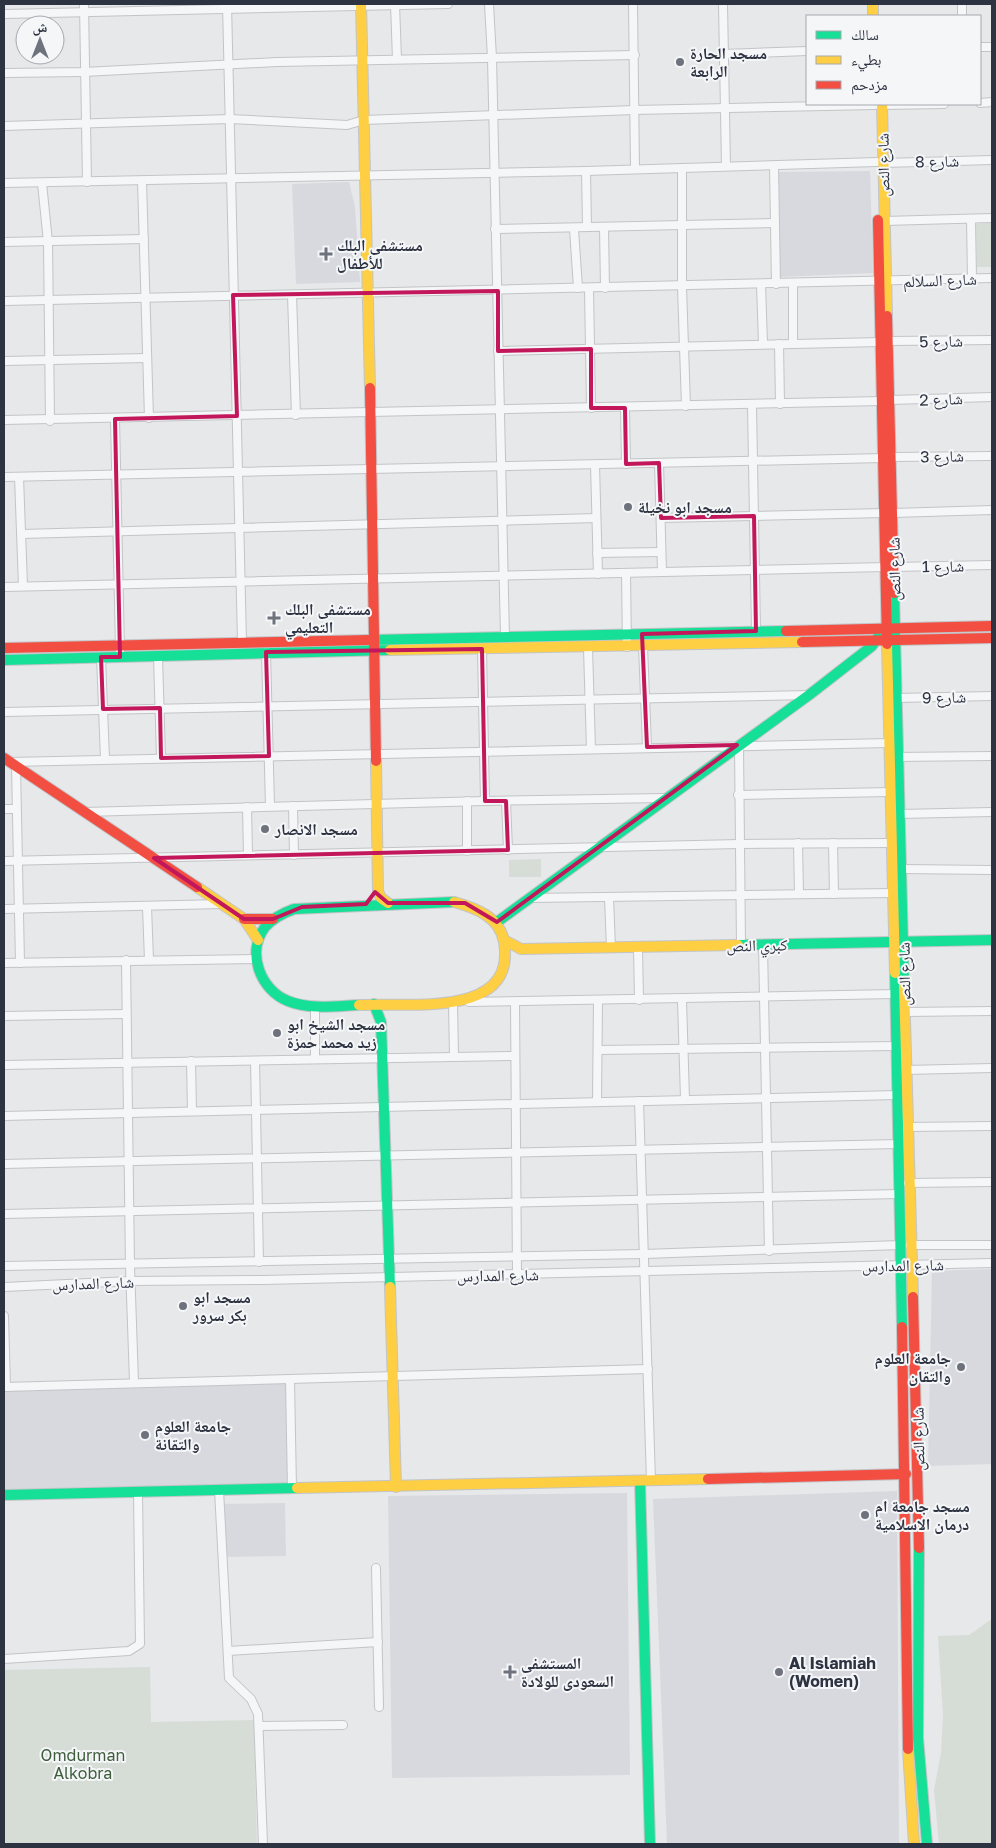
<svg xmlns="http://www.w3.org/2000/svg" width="996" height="1848" font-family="'Golos Text','Noto Naskh Arabic',sans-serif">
	<rect width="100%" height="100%" fill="#e6e8ea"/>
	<g fill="#d7d9de">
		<polygon points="870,171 873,273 779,277 778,172"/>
		<polygon points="349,182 355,207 360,282 296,284 292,184"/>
		<polygon points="992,1269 992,1464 928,1466 932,1271"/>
		<polygon points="286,1380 288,1483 4,1489 4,1386"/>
		<polygon points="897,1491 899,1844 667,1844 653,1499"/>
		<polygon points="627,1493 630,1775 392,1778 388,1496"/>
		<polygon points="285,1503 286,1556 223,1557 222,1504"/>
	</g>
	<g fill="#d6ddd7">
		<polygon points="992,223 992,267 977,267 976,224"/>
		<polygon points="541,859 541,877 509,877 509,860"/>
		<polygon points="992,1619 992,1844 939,1844 934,1790 941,1753 943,1715 938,1636 969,1635"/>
		<polygon points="150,1667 151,1722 254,1720 257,1844 4,1844 4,1670"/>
	</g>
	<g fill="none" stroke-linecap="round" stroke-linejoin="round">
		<defs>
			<g id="street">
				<polyline points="84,4 87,182"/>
				<polyline points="227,4 242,642"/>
				<polyline points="395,4 397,59"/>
				<polyline points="489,4 492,58 505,637"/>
				<polyline points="633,4 635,169"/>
				<polyline points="723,4 726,166"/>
				<polyline points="962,4 962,16"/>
				<polyline points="4,14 448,4"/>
				<polyline points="980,47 992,47"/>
				<polyline points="724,54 807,51"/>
				<polyline points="4,73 84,72 277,62 635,55"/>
				<polyline points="980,103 992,102"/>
				<polyline points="882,105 944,104"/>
				<polyline points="4,126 230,119 347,125 364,120 634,110 875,105"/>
				<polyline points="883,163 992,160"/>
				<polyline points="774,166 776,284"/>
				<polyline points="682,168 682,287 686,406"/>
				<polyline points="586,171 587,227"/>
				<polyline points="142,181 149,418"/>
				<polyline points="4,183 586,171 877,162"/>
				<polyline points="42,183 48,242 50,421"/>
				<polyline points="971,219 972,279"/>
				<polyline points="884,221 992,218"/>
				<polyline points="604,227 605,288"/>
				<polyline points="495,229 775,223"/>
				<polyline points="574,229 578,288"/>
				<polyline points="4,242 144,239"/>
				<polyline points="793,283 793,343"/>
				<polyline points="761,284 763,344"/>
				<polyline points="589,288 591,408"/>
				<polyline points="292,295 296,415"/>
				<polyline points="4,301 992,278"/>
				<polyline points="889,341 992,340"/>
				<polyline points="779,344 780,404"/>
				<polyline points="498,351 881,342"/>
				<polyline points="4,361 147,358"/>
				<polyline points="890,400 992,397"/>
				<polyline points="752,405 756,631"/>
				<polyline points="625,408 626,464"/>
				<polyline points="115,419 120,650"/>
				<polyline points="4,420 882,401"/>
				<polyline points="892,457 992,456"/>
				<polyline points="659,463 662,572"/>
				<polyline points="595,465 598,574"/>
				<polyline points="4,477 884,458"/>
				<polyline points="19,477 23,586"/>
				<polyline points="893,513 992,510"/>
				<polyline points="661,518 885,513"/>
				<polyline points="22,534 596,518"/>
				<polyline points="597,553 661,552"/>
				<polyline points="893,567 992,565"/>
				<polyline points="626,573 627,647"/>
				<polyline points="4,587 886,567"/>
				<polyline points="643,646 647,747"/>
				<polyline points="588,648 591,749"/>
				<polyline points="482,649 485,801"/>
				<polyline points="266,652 270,806"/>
				<polyline points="158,656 161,758"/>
				<polyline points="101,657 105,759"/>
				<polyline points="896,698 992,696"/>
				<polyline points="4,712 809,695"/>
				<polyline points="739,745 741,946"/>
				<polyline points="894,757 992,756"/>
				<polyline points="9,762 889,743"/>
				<polyline points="16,766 20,963"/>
				<polyline points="738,795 890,792"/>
				<polyline points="467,801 467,851"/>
				<polyline points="506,801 508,850"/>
				<polyline points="293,806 294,855"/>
				<polyline points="247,807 248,855"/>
				<polyline points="4,809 16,809"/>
				<polyline points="85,812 485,801 664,798"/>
				<polyline points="899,814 992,812"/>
				<polyline points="798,843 799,894"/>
				<polyline points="833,843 834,894"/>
				<polyline points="4,861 739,844 891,843"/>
				<polyline points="901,869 992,870"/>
				<polyline points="609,897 611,948"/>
				<polyline points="531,898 893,893"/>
				<polyline points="147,907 149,960"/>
				<polyline points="4,909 222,904"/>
				<polyline points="763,945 769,1251"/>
				<polyline points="638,948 639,1000"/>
				<polyline points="126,960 130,1266 134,1382"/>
				<polyline points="4,963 256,959"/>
				<polyline points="682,1000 685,1099"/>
				<polyline points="469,1002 895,994"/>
				<polyline points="515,1002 517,1275"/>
				<polyline points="453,1003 454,1056"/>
				<polyline points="315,1007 315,1059"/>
				<polyline points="905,1012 992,1011"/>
				<polyline points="4,1016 126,1014"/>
				<polyline points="598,1050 896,1046"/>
				<polyline points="191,1061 192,1111"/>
				<polyline points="255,1061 259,1262"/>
				<polyline points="4,1065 515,1056"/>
				<polyline points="905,1070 992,1068"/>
				<polyline points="597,1101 598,1001"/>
				<polyline points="639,1101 651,1481"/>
				<polyline points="4,1116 897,1095"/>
				<polyline points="907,1127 992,1126"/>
				<polyline points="4,1164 898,1144"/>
				<polyline points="908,1183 992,1182"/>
				<polyline points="4,1214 899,1194"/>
				<polyline points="910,1245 992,1245"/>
				<polyline points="4,1266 644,1254 900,1245"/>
				<polyline points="4,1287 130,1281 263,1280 992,1263"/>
				<polyline points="4,1316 6,1387"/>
				<polyline points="290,1380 292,1489"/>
				<polyline points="4,1387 648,1369"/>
				<polyline points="219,1490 229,1678 251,1699 258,1714 263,1844"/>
				<polyline points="376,1568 379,1707"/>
				<polyline points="228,1651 378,1642"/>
				<polyline points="4,1659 129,1651 140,1644 138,1493"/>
				<polyline points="260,1726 343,1725"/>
			</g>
			<g id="fast">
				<polyline points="894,593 904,985"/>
				<polyline points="369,640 786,631"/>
				<polyline points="4,660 390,650"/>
				<polyline points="497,922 809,695 872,646 878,637"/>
				<polyline points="738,945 992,940"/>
				<polyline points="895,973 902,1327"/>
				<polyline points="374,1004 381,1022 390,1287"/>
				<path d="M359,1005C336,1006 310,1010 288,1001C260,990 246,952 265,927C273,918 283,913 294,909L454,902"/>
				<polyline points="640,1481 650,1844"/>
				<polyline points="4,1495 297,1488"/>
				<polyline points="919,1548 918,1738 927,1844"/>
			</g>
			<g id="slow">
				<polyline points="361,4 370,388"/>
				<polyline points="873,4 873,16"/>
				<polyline points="882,104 887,316"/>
				<polyline points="887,644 895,973"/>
				<polyline points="390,650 802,642"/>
				<polyline points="376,761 378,891 381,898 388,903"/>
				<polyline points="197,887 244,919 258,940"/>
				<polyline points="506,941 521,949 738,945"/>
				<polyline points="904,985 913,1297"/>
				<path d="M359,1005C406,1002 517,1020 504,942C500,917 476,908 454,902"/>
				<polyline points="390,1287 396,1487"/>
				<polyline points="297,1488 708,1479"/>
				<polyline points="908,1749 914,1844"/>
			</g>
			<g id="jam">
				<polyline points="878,220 887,644"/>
				<polyline points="887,316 894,593"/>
				<polyline points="370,388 376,761"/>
				<polyline points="786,631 992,626"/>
				<polyline points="802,642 992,638"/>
				<polyline points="4,648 369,640"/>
				<polyline points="4,758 197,887"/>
				<polyline points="244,919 273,919"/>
				<polyline points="913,1297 919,1548"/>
				<polyline points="902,1327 908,1749"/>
				<polyline points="708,1479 906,1474"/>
			</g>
		</defs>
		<use href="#street" stroke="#c3c4c7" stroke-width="10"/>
		<use href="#fast" stroke="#c3c4c7" stroke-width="12"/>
		<use href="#slow" stroke="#c3c4c7" stroke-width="12"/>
		<use href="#jam" stroke="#c3c4c7" stroke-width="12"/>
		<use href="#street" stroke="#f5f6f7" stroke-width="8"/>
		<use href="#fast" stroke="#16e098" stroke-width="10"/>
		<use href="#slow" stroke="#ffcf43" stroke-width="10"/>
		<use href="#jam" stroke="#f24e42" stroke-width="10"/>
	</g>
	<path fill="none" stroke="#c2185b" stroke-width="4" stroke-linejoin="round" d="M498,291V351L591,349V408H625L626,464L659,463L661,518L754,516L756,631L642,634L647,747L737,745L497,922L465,903H388L375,892L366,904L302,907L273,919H244L154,858L508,850L506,801H485L482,649L266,652L269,756L161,758L160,708L103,709L101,657H120L115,419L237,416L233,295Z"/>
	<g fill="#6e727d" stroke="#f4f6f8" stroke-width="2">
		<circle cx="680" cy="62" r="5"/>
		<path d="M323.5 246.5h5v5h5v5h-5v5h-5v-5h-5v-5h5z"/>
		<circle cx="628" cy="507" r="5"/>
		<path d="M271.5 610.5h5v5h5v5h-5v5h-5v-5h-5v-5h5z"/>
		<circle cx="265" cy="829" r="5"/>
		<circle cx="277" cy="1033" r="5"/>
		<circle cx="183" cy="1306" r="5"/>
		<circle cx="961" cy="1367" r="5"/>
		<circle cx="145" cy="1435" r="5"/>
		<circle cx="865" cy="1515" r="5"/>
		<path d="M507.5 1664.5h5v5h5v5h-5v5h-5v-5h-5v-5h5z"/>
		<circle cx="779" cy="1672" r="5"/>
	</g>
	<g text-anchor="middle" stroke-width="4" stroke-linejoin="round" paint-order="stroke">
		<g font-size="16" font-weight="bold" fill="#2e3342" stroke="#f4f6f8" text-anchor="start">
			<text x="690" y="59">مسجد الحارة<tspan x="690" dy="18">الرابعة</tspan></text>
			<text x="337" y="251">مستشفى البلك<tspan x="337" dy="18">للأطفال</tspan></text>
			<text x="638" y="513">مسجد ابو نخيلة</text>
			<text x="285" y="615">مستشفى البلك<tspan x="285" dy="18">التعليمي</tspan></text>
			<text x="275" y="835">مسجد الانصار</text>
			<text x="287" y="1030">مسجد الشيخ ابو<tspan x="287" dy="18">زيد محمد حمزة</tspan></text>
			<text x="193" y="1303">مسجد ابو<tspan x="193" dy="18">بكر سرور</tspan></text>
			<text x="951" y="1364" text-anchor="end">جامعة العلوم<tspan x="951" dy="18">والتقان</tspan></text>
			<text x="155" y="1432">جامعة العلوم<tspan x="155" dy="18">والتقانة</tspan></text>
			<text x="875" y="1512">مسجد جامعة ام<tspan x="875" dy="18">درمان الاسلامية</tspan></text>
			<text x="521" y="1669">المستشفى<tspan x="521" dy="18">السعودى للولادة</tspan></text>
			<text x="789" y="1669">Al Islamiah<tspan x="789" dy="18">(Women)</tspan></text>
		</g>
		<g font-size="16" fill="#2e3342" stroke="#f4f6f8">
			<text transform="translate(937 161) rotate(-1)" y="6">شارع 8</text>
			<text transform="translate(883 165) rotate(-91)" y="6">شارع النص</text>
			<text transform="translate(940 280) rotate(-2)" y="6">شارع السلالم</text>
			<text transform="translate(941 341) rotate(-1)" y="6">شارع 5</text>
			<text transform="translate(941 399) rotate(-2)" y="6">شارع 2</text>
			<text transform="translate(942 456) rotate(-1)" y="6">شارع 3</text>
			<text transform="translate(943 566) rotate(-1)" y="6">شارع 1</text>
			<text transform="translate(894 569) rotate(-91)" y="6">شارع النص</text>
			<text transform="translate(944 697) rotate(-1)" y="6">شارع 9</text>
			<text transform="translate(757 945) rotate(-1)" y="6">كبري النص</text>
			<text transform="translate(904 974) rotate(-91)" y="6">شارع النص</text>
			<text transform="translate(903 1265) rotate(-1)" y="6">شارع المدارس</text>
			<text transform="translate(498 1275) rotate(-1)" y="6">شارع المدارس</text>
			<text transform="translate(93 1283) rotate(-2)" y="6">شارع المدارس</text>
			<text transform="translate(918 1439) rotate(-91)" y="6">شارع النص</text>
		</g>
		<g font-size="16" fill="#3f5d3c" stroke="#f4f6f8">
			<text x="83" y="1761">Omdurman<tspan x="83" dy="18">Alkobra</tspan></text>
		</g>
	</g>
	<rect width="996" height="1848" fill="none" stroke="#2e3342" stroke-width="10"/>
	<rect x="806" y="15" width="175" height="90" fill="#f4f6f8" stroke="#a5a8af"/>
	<rect x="816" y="31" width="25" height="8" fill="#16e098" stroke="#a5a8af"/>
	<text x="851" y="40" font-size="15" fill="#2e3342">سالك</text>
	<rect x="816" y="56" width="25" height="8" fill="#ffcf43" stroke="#a5a8af"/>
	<text x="851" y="65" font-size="15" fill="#2e3342">بطيء</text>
	<rect x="816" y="81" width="25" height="8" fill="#f24e42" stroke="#a5a8af"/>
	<text x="851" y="90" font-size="15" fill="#2e3342">مزدحم</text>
	<g transform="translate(40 40)"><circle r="24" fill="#f4f6f8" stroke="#a5a8af"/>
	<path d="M0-4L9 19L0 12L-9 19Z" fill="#6e727d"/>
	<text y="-8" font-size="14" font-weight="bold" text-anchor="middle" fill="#2e3342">ش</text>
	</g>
</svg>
